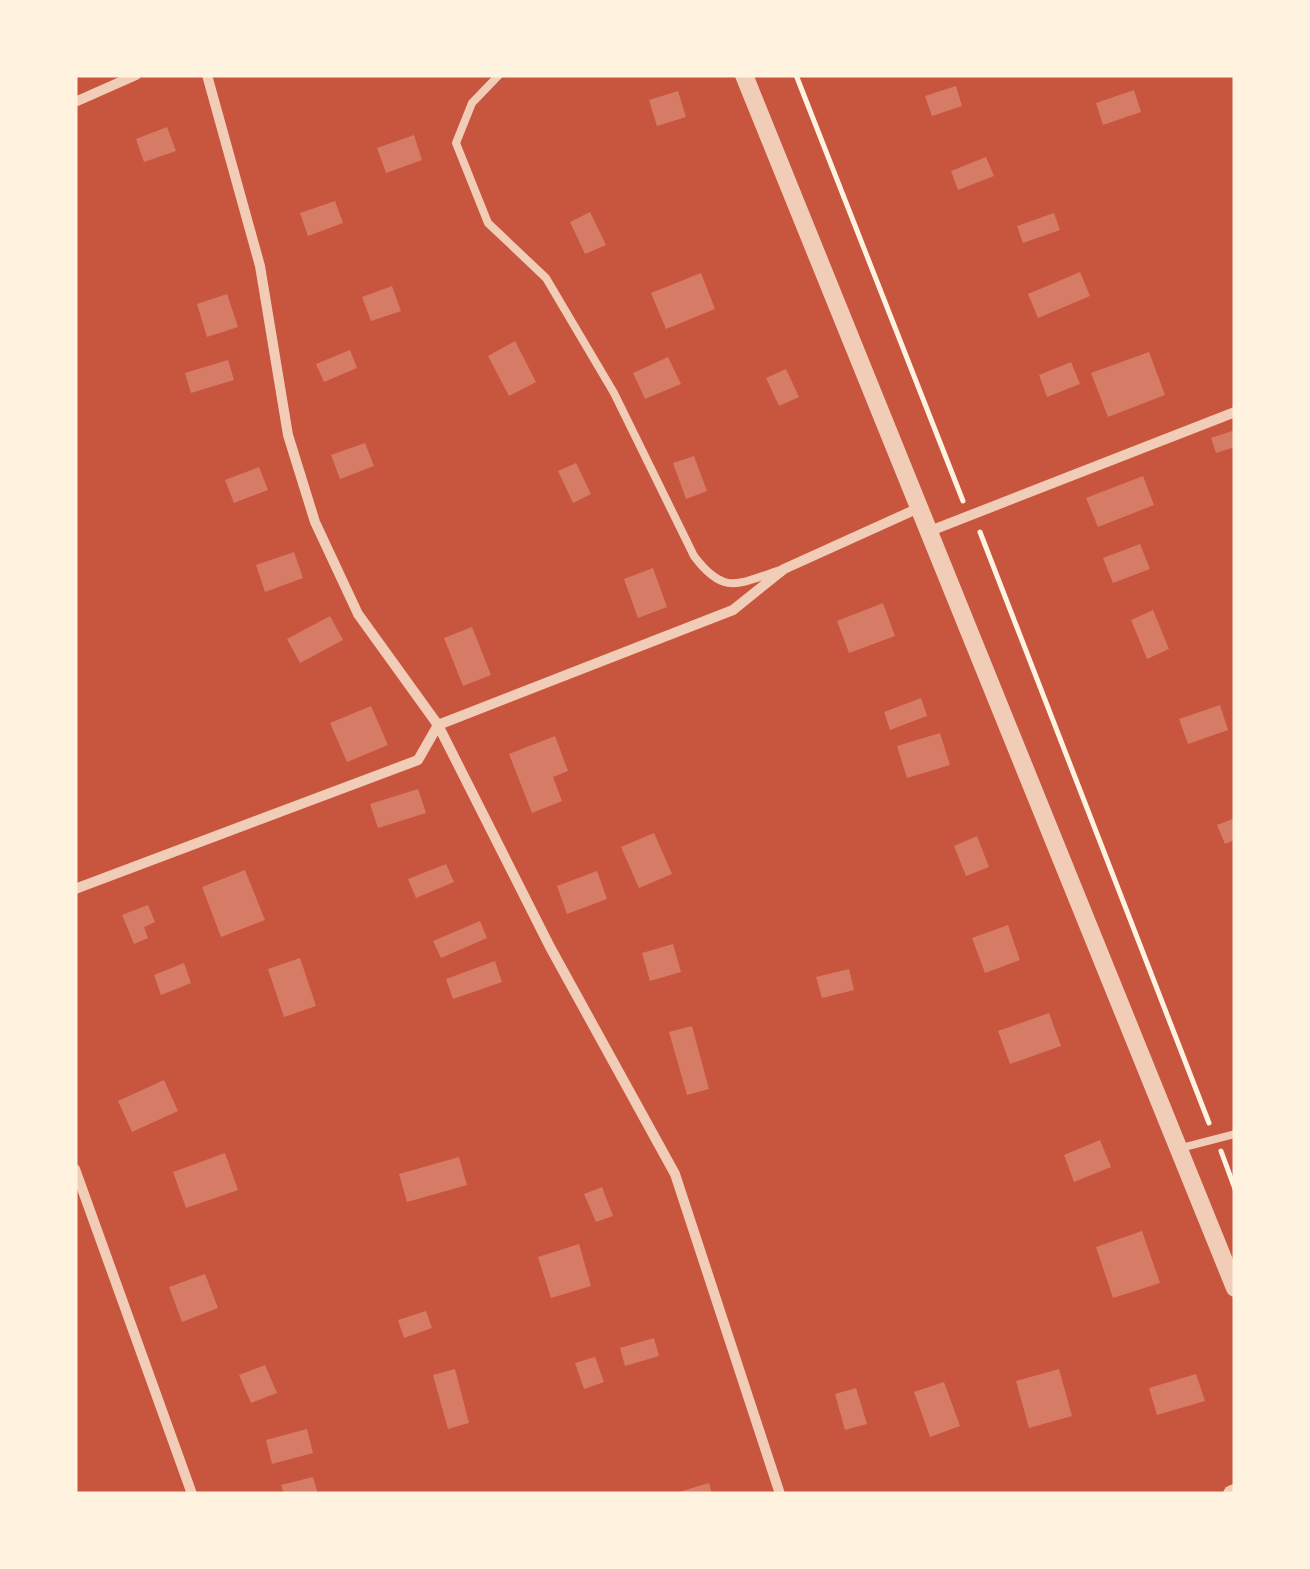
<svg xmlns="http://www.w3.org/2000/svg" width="1310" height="1569" font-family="'Noto Serif',serif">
	<rect width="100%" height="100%" fill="#c8553d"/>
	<g fill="#d67c66">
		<polygon points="956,86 962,106 932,116 925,96"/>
		<polygon points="1134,90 1141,112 1103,125 1096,103"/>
		<polygon points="678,91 686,117 657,126 649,100"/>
		<polygon points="167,127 176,151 144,162 136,139"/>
		<polygon points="414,135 422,160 386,173 377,148"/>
		<polygon points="986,157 994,176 958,190 951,171"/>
		<polygon points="335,201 343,223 308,236 300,213"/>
		<polygon points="590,212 606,245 585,254 570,222"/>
		<polygon points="1054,213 1060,230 1023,243 1017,226"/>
		<polygon points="1080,272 1090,296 1038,318 1028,294"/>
		<polygon points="701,273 715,309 666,329 651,293"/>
		<polygon points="392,286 401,311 371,321 362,297"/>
		<polygon points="227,294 238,327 207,337 197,304"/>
		<polygon points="515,341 536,382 509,396 488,356"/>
		<polygon points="350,350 357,368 324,382 316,364"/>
		<polygon points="1149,352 1165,395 1108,417 1091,373"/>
		<polygon points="668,357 681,384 645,399 633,373"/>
		<polygon points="228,360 234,380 191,393 185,373"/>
		<polygon points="1071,362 1080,384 1047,397 1039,375"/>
		<polygon points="786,369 799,397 779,406 766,378"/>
		<polygon points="1235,430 1235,447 1216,453 1211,438"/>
		<polygon points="365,443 374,466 340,479 331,455"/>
		<polygon points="694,456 707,491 686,499 673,463"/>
		<polygon points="576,463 591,494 573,503 558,471"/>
		<polygon points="259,467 268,490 234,503 225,480"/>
		<polygon points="1143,476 1154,505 1098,527 1086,498"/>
		<polygon points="1140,544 1150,569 1113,583 1103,558"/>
		<polygon points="294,552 303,578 265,592 256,565"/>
		<polygon points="653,568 667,607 638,618 624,579"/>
		<polygon points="883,603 895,636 849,653 837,621"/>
		<polygon points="1153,610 1169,649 1147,659 1131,620"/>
		<polygon points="330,616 343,640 300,663 287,639"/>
		<polygon points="472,627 491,675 463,686 444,638"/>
		<polygon points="921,698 927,716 890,730 884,712"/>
		<polygon points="1220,705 1228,730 1188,744 1179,719"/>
		<polygon points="371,706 388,745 347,762 330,723"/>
		<polygon points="940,733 950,765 907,778 897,746"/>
		<polygon points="555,736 568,771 553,777 562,801 532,813 509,754"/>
		<polygon points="418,789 426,813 378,828 370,804"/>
		<polygon points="1235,818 1235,840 1225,844 1217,825"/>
		<polygon points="654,833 672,874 639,888 621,847"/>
		<polygon points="977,836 989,867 966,876 954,846"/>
		<polygon points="446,864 454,882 416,898 408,879"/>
		<polygon points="245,870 265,920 221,937 202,887"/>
		<polygon points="597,871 607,899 567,914 557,886"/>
		<polygon points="148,905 155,922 144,927 148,938 134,944 122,915"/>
		<polygon points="480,921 487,938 441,958 433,941"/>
		<polygon points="1008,925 1020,960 985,973 972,938"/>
		<polygon points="673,944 681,972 650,981 642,953"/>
		<polygon points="300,958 316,1006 284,1017 268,969"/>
		<polygon points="495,961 502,982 453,999 446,979"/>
		<polygon points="184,963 191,983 161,995 154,975"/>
		<polygon points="849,969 854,990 822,998 816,977"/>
		<polygon points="1049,1013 1061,1046 1010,1064 998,1031"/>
		<polygon points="692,1026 709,1089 687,1095 669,1032"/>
		<polygon points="164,1080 178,1111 132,1132 118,1101"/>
		<polygon points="1100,1140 1111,1167 1074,1182 1064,1155"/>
		<polygon points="225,1153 238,1190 186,1208 173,1172"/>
		<polygon points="459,1157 467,1185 407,1202 399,1174"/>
		<polygon points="602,1187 613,1216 596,1222 584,1194"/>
		<polygon points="1142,1231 1160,1283 1113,1298 1096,1247"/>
		<polygon points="579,1244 591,1286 551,1298 538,1257"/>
		<polygon points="205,1274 218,1308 182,1322 169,1287"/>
		<polygon points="426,1311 432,1328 404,1338 398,1320"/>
		<polygon points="654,1338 659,1356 625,1366 620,1348"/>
		<polygon points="595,1357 604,1382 584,1389 575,1363"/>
		<polygon points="265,1365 277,1393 251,1403 239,1375"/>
		<polygon points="455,1369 469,1423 448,1429 433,1375"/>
		<polygon points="1059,1369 1072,1416 1029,1428 1016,1381"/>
		<polygon points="1196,1374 1205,1401 1157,1415 1149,1388"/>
		<polygon points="944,1382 960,1426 930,1437 914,1392"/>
		<polygon points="856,1388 867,1424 845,1430 835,1394"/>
		<polygon points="307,1429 313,1453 272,1464 266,1440"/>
		<polygon points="313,1477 318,1494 284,1494 281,1485"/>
		<polygon points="709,1483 712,1494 675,1494 675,1493"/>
	</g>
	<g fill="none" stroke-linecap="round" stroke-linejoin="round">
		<g stroke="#fff3e0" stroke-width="5">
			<polyline points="796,75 963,501"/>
			<polyline points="980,532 1209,1123"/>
			<polyline points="1221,1151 1235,1189"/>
		</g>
		<g stroke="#f1ccb7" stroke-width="8">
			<path d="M499,75L472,103L456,143L488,223L546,278L614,393L694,556C724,596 738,584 780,570"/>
			<polyline points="1181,1148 1235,1134"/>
		</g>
		<g stroke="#f1ccb7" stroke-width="10">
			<polyline points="207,75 260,266 288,435 315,522 358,614 438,725 550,947 675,1174 780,1494"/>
			<polyline points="75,102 136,75"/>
			<polyline points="930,531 1235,412"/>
			<polyline points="75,889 418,760 438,725 733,610 784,569 921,507"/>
			<polyline points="75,1169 192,1494"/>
		</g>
		<g stroke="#f1ccb7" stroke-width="18">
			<polyline points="744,75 1235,1288"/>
			<polyline points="1232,1494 1235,1493"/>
		</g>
	</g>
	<rect width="1310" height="1569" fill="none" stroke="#fff3e0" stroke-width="155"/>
</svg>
